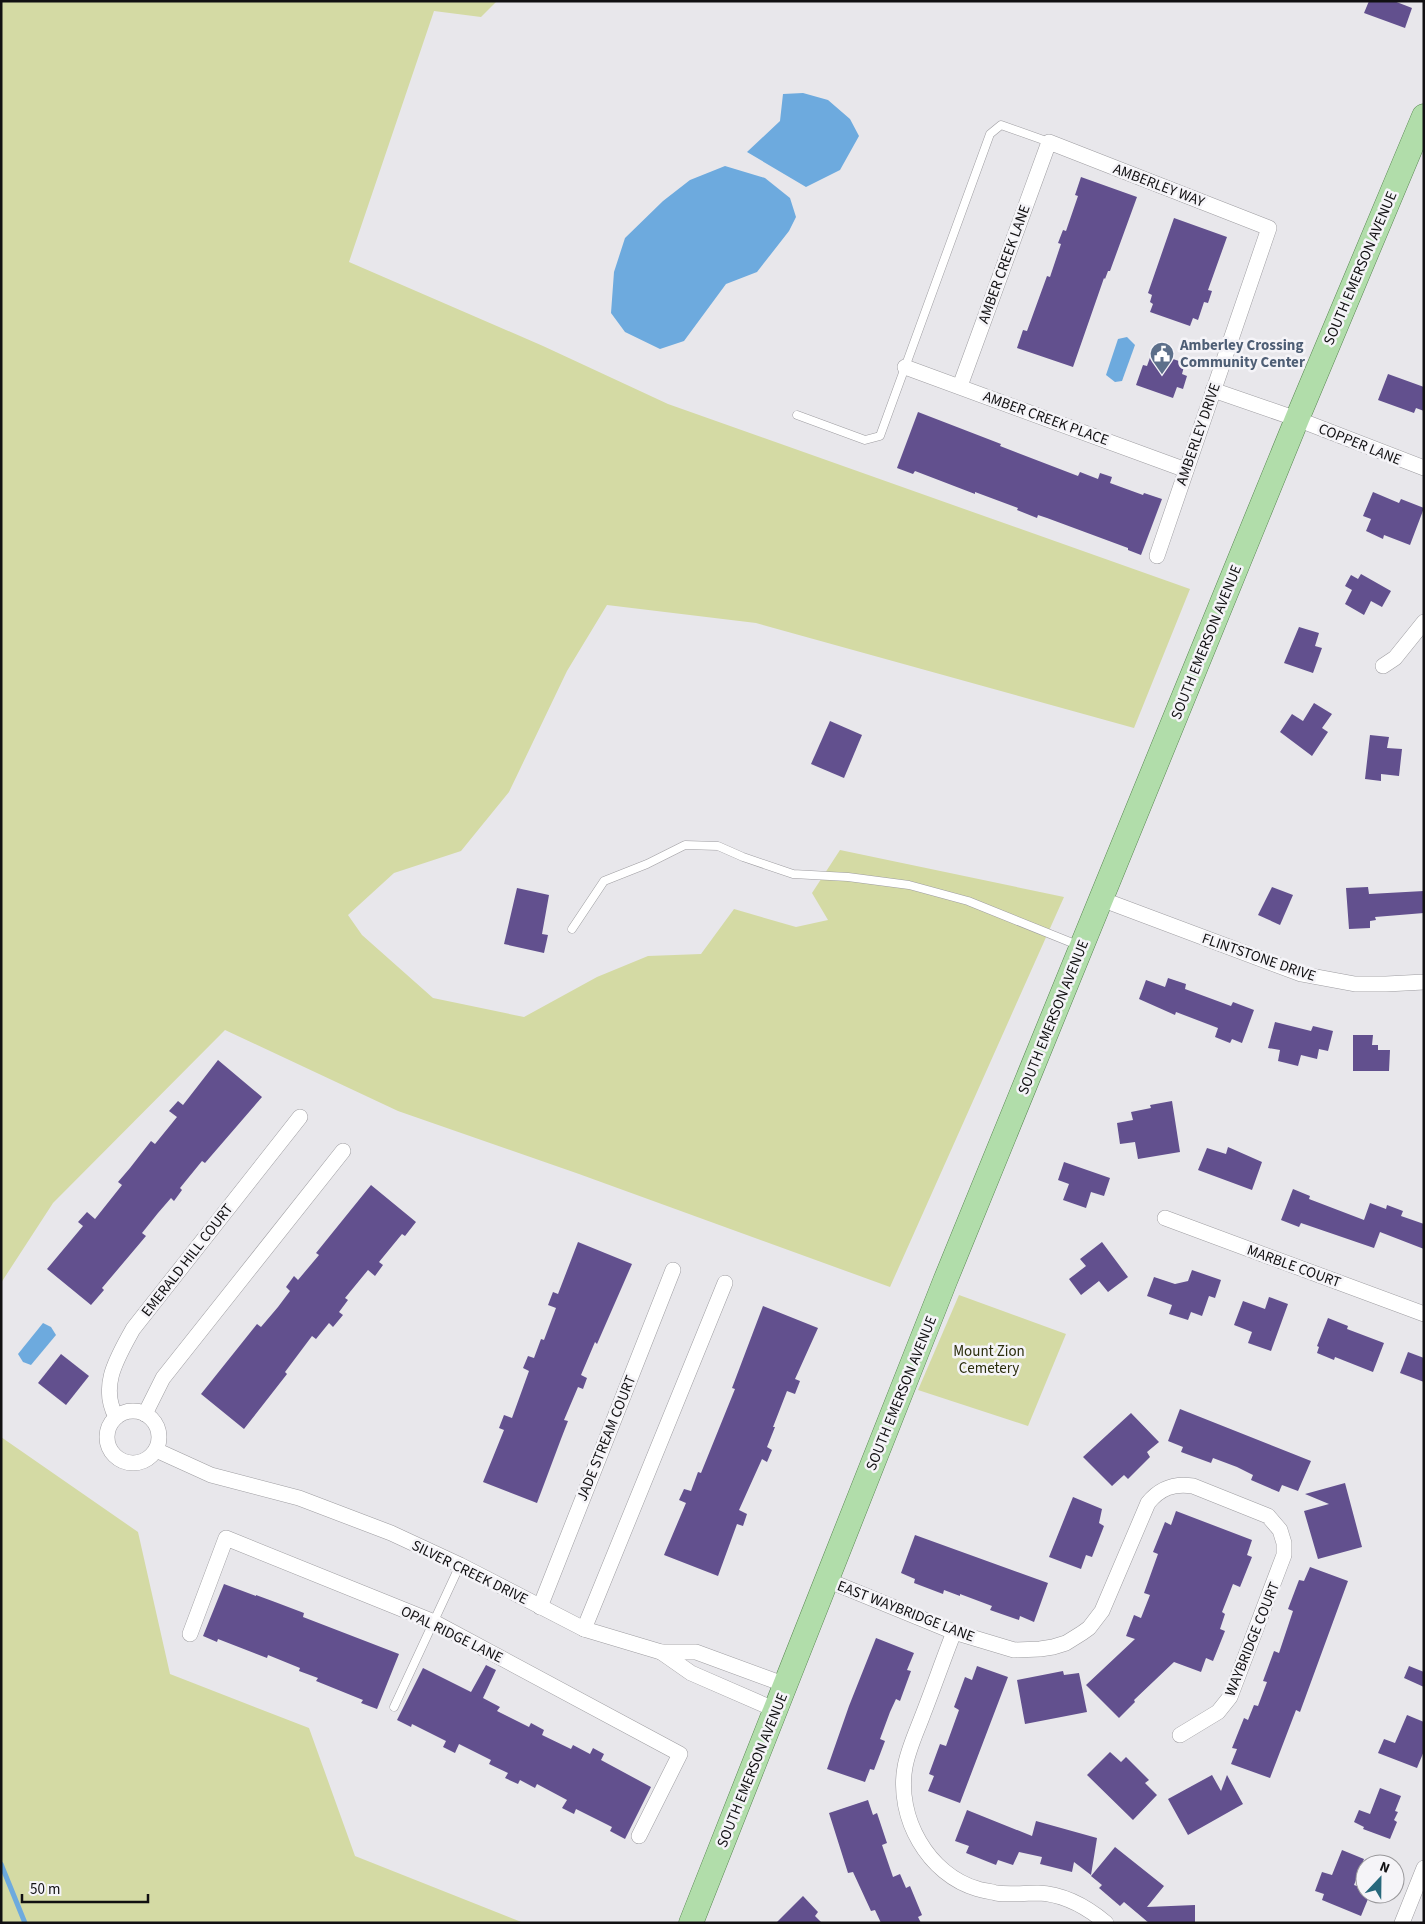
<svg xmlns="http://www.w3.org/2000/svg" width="1425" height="1924" font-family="'Source Sans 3',sans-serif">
	<rect width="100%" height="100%" fill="#e8e7eb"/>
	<g fill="#d4daa4">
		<polygon points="1,1 497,1 481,17 434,11 349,262 543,346 668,404 1190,589 1134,728 756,623 607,605 567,671 509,792 461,851 394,873 348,915 362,935 433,998 524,1017 597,977 648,956 701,954 734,909 796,927 828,920 812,893 840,850 1064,897 890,1287 579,1174 398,1111 225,1030 53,1203 1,1283"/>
		<polygon points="959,1295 1066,1334 1028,1426 918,1390"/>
		<polygon points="1,1437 138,1532 170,1674 309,1728 355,1856 524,1923 1,1923"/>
	</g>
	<g fill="#6daade">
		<polygon points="803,93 828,100 850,119 859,136 840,170 806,187 747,152 780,121 783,94"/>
		<polygon points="725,166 765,178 790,198 796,217 789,231 757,272 726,284 684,341 660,349 625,332 611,313 614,272 625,238 663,201 690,180"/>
		<polygon points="1127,337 1135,345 1122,381 1115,382 1106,375 1118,339"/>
		<polygon points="43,1323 51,1327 56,1335 31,1365 23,1362 18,1354"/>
	</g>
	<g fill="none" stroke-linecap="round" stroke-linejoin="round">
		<polyline stroke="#6daade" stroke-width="5" points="1,1864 25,1923"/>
	</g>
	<g fill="#62508e">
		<polygon points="1369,1 1394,1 1412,8 1405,28 1364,13"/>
		<polygon points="1081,177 1137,197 1110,271 1108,271 1105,279 1104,278 1073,367 1017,348 1023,330 1027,331 1047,276 1050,277 1061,244 1058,243 1063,230 1066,231 1078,196 1075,195"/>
		<polygon points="1174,218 1227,237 1208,290 1212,291 1208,303 1204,302 1198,320 1193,318 1190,326 1150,312 1153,304 1150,302 1152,295 1148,293"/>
		<polygon points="1152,352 1185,363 1182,374 1187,376 1183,389 1177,387 1173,398 1136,385 1143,365 1147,366"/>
		<polygon points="1388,374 1424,387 1424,411 1416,408 1414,413 1378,400"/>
		<polygon points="918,412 1001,444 1000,446 1078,476 1080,472 1098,479 1100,473 1112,477 1110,483 1143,495 1144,493 1162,499 1141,555 1128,550 1128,548 1047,518 1038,515 1037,518 1017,510 1018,508 975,492 975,494 915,471 913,474 897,468"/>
		<polygon points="1373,492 1399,503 1401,499 1424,508 1410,545 1384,535 1383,539 1366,531 1371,519 1363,516"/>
		<polygon points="1361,574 1391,591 1382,607 1371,601 1364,615 1345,604 1352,590 1345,586 1351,575 1358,579"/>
		<polygon points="1299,627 1319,633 1315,646 1322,648 1313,673 1284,663"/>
		<polygon points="1314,703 1332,714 1322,728 1328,732 1312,756 1280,732 1292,714 1303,721"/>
		<polygon points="830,721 862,735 844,778 811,764"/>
		<polygon points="1370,735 1389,737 1387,748 1402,749 1399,776 1381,774 1381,781 1365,779"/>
		<polygon points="1272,887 1293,895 1280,925 1258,915"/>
		<polygon points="1368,887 1369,894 1424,891 1424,913 1375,917 1376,920 1370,921 1370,928 1349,929 1346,888"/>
		<polygon points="517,888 549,895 542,934 548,935 544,953 504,944"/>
		<polygon points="1168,978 1186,984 1185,989 1231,1006 1233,1002 1254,1010 1242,1043 1232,1039 1230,1043 1215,1037 1218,1028 1176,1012 1175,1015 1139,999 1146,980 1165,987"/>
		<polygon points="1275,1022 1311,1031 1313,1026 1333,1031 1328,1051 1319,1049 1317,1059 1301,1055 1298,1066 1278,1061 1280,1050 1268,1048"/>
		<polygon points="1353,1035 1373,1035 1372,1045 1378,1045 1378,1050 1390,1050 1389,1071 1353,1071"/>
		<polygon points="218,1060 262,1097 205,1163 202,1161 180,1188 182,1190 174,1201 171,1198 158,1213 142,1233 146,1236 102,1288 104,1290 91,1305 47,1269 83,1226 78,1222 87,1212 95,1219 122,1185 118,1182 130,1168 151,1141 155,1144 177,1117 169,1111 178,1101 183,1105"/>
		<polygon points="1172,1101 1180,1152 1138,1159 1135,1142 1120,1144 1117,1123 1133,1120 1131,1112 1151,1108 1150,1105"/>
		<polygon points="1228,1147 1262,1162 1252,1190 1198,1170 1207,1148 1226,1154"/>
		<polygon points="1064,1162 1110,1178 1104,1196 1091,1192 1086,1208 1063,1200 1069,1184 1058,1180"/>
		<polygon points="371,1185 416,1222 405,1236 402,1234 379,1262 383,1265 375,1276 368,1270 345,1298 348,1300 339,1312 343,1315 333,1327 329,1323 316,1339 312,1336 285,1372 287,1374 244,1429 201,1394 257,1324 261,1327 278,1307 290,1291 286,1287 294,1276 298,1280 319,1255 316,1253"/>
		<polygon points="1293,1189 1310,1196 1309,1199 1364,1220 1370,1203 1386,1209 1387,1205 1403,1211 1401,1216 1424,1224 1424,1249 1380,1232 1374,1248 1301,1223 1299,1227 1281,1220"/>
		<polygon points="578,1242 632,1264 597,1344 595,1342 581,1375 587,1378 583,1389 578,1387 564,1420 568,1421 561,1439 537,1503 483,1482 504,1430 499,1428 504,1415 512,1418 529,1371 523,1368 528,1356 534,1358 541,1339 544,1340 556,1308 548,1305 553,1292 558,1294"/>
		<polygon points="1102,1242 1128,1277 1108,1292 1099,1281 1081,1295 1069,1279 1086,1266 1080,1259"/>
		<polygon points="1192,1270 1221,1280 1215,1298 1209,1296 1202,1316 1191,1312 1188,1320 1169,1314 1172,1305 1147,1296 1154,1277 1175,1284 1188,1281"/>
		<polygon points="1269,1297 1288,1304 1271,1351 1248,1343 1252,1332 1234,1325 1243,1301 1265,1309"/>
		<polygon points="763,1306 818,1328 795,1379 800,1381 795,1394 787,1391 773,1427 775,1427 767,1447 772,1450 767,1462 762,1459 739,1510 747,1514 743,1526 737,1524 718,1576 664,1555 686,1503 679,1500 684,1489 691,1491 698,1472 701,1473 735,1389 732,1388"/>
		<polygon points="1328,1318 1348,1326 1347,1329 1384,1343 1373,1372 1335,1357 1334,1360 1317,1353 1319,1347 1317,1346"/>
		<polygon points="1408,1352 1424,1358 1424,1382 1400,1373"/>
		<polygon points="61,1354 89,1376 66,1405 38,1383"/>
		<polygon points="1180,1409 1311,1461 1298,1491 1282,1485 1279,1492 1251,1480 1253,1475 1237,1467 1213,1458 1211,1463 1181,1452 1183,1447 1168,1441"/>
		<polygon points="1131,1413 1159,1442 1147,1452 1150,1457 1128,1479 1124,1475 1112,1486 1083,1457"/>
		<polygon points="1345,1483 1362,1547 1318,1559 1304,1511 1329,1504 1305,1494"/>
		<polygon points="1073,1497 1102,1509 1099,1523 1104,1526 1092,1557 1086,1555 1081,1569 1049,1557"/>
		<polygon points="1176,1511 1252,1540 1247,1555 1252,1557 1240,1587 1233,1584 1222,1612 1225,1614 1220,1629 1225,1631 1213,1661 1206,1658 1201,1672 1174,1662 1134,1700 1135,1702 1119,1718 1086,1685 1135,1639 1126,1636 1134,1615 1141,1618 1150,1595 1144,1593 1158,1554 1153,1552 1165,1522 1171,1525"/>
		<polygon points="915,1535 1048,1583 1034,1622 1020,1616 1019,1620 990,1610 992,1606 960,1594 960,1596 944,1590 943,1594 914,1583 915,1579 901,1573"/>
		<polygon points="1310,1567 1348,1581 1300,1712 1296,1710 1270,1778 1231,1764 1237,1749 1232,1748 1244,1718 1248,1720 1254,1705 1258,1706 1267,1682 1263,1681 1274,1651 1279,1653 1293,1611 1288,1609 1299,1580 1304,1581"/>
		<polygon points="224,1584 256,1596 256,1595 275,1602 304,1613 303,1617 399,1654 377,1709 361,1703 363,1700 316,1681 318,1678 299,1671 300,1668 268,1655 267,1658 218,1639 217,1642 203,1636"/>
		<polygon points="876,1638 914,1653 907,1670 911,1671 900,1701 896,1699 890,1712 880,1739 885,1741 874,1770 870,1769 865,1782 827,1769 849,1706"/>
		<polygon points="486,1665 496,1670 483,1698 500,1707 497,1711 529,1727 531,1723 544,1730 542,1735 571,1749 573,1745 590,1754 593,1748 604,1754 601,1760 651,1787 625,1839 610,1831 612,1827 576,1809 574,1814 562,1808 567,1800 537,1784 535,1788 520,1780 518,1784 505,1778 508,1773 489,1764 491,1760 459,1744 455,1753 443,1747 446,1741 412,1724 411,1727 397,1720 423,1668 471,1692"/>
		<polygon points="977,1666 1008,1677 960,1803 928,1791 934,1776 929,1774 940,1744 946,1746 959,1710 954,1707 965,1677 972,1680"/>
		<polygon points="1409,1666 1424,1672 1424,1687 1404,1678"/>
		<polygon points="1063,1671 1064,1675 1079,1673 1087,1712 1025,1724 1017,1680"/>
		<polygon points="1407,1715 1424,1722 1424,1751 1417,1768 1378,1753 1384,1739 1395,1743"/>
		<polygon points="1110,1752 1121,1762 1126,1757 1149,1780 1145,1783 1157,1795 1133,1820 1087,1775"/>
		<polygon points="1212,1775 1221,1791 1227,1775 1243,1804 1188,1835 1168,1799"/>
		<polygon points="1380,1788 1401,1796 1395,1811 1398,1812 1394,1820 1397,1822 1390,1839 1363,1829 1364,1827 1354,1822 1359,1810 1370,1814"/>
		<polygon points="868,1800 873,1815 877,1813 887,1843 882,1845 893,1877 900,1874 906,1888 910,1886 922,1915 918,1917 921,1923 881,1923 875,1910 871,1911 853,1872 848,1873 829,1813"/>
		<polygon points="967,1810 1032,1836 1036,1821 1097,1838 1091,1875 1074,1862 1072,1872 1040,1864 1042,1857 1019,1852 1013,1865 998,1860 996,1865 966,1853 969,1846 955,1841"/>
		<polygon points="1115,1847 1164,1886 1147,1907 1195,1905 1195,1923 1149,1923 1124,1902 1120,1906 1099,1888 1102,1885 1091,1876"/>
		<polygon points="1342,1850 1364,1859 1354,1885 1365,1889 1365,1894 1370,1894 1361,1916 1322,1900 1324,1894 1315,1891 1322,1872 1332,1875"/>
		<polygon points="803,1896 818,1912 815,1916 822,1923 776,1923"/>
	</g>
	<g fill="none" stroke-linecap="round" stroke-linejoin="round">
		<defs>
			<g id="lane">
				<polyline points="797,415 865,440 880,436 990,134 1001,125 1049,142"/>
				<polyline points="572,929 604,881 647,864 685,845 718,846 743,857 793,874 848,877 909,885 968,901 1080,946"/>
				<polyline points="394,1707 460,1565"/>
			</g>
			<g id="street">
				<polyline points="905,367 1186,470"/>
				<polyline points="960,386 1049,142 1269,228 1157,556"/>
				<polyline points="1213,390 1297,419 1424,468"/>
				<polyline points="1383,666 1395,658 1424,622"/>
				<polyline points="1101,899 1301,974 1355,984 1386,984 1424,982"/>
				<polyline points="1165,1218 1424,1314"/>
				<circle cx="133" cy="1437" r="26"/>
				<polyline points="145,1414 163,1378 343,1151"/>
				<path d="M116,1417C99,1385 118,1357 133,1329L300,1117"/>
				<polyline points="156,1450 211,1475 299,1498 391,1533 460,1565 584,1629 661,1652 696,1652 786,1685"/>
				<path d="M827,1580L954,1632L1014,1650L1040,1649L1053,1647L1066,1643L1082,1633L1089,1628L1102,1611L1148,1503C1160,1488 1174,1483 1193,1486L1268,1516L1280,1530L1284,1543V1555L1230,1697L1218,1712L1180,1735"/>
				<polyline points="540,1607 673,1270"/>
				<polyline points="584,1629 725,1283"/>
				<path d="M954,1632C943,1660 933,1689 922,1717C916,1733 908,1750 905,1767C896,1817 928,1875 978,1889C984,1891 990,1891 996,1893C1010,1895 1024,1893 1038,1893C1063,1894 1087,1907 1106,1923"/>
				<polyline points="190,1634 226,1538 434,1622 680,1754 639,1836"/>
				<polyline points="661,1652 691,1673 776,1710"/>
				<polyline points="1402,1923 1424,1868"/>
			</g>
			<polyline id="primary" points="691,1923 945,1281 1297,419 1424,116"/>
		</defs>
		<use href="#lane" stroke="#9e9da1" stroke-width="9"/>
		<use href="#street" stroke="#9e9da1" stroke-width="16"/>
		<use href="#primary" stroke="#578750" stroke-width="25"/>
		<use href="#lane" stroke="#fff" stroke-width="8"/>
		<use href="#street" stroke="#fff" stroke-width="15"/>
		<use href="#primary" stroke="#b1ddaa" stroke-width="24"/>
	</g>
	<defs>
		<symbol id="civic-pin" viewBox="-11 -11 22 30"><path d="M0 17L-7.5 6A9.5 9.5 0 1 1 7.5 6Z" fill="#5c6f8a" stroke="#f5f4f8"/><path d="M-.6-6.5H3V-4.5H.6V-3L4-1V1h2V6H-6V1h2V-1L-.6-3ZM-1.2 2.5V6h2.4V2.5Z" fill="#fff"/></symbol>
	</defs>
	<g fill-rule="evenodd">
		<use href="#civic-pin" x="1148" y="340" width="28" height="38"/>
	</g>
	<g text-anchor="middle" stroke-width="5" stroke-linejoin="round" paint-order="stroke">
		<g font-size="15" fill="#111012" stroke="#f5f4f8">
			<text transform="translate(1159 185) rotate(21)" y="5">AMBERLEY WAY</text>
			<text transform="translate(1004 264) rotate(-70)" y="5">AMBER CREEK LANE</text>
			<text transform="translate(1360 268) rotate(-67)" y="5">SOUTH EMERSON AVENUE</text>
			<text transform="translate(1046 418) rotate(20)" y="5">AMBER CREEK PLACE</text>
			<text transform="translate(1198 434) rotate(-71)" y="5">AMBERLEY DRIVE</text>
			<text transform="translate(1360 444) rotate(22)" y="5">COPPER LANE</text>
			<text transform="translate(1206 642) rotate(-68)" y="5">SOUTH EMERSON AVENUE</text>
			<text transform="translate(1259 957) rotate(19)" y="5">FLINTSTONE DRIVE</text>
			<text transform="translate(1053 1017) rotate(-68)" y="5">SOUTH EMERSON AVENUE</text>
			<text transform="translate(187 1260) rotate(-52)" y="5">EMERALD HILL COURT</text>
			<text transform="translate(1294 1266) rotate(20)" y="5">MARBLE COURT</text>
			<text transform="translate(901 1393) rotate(-68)" y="5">SOUTH EMERSON AVENUE</text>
			<text transform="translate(606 1438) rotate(-68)" y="5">JADE STREAM COURT</text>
			<text transform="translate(470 1572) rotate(26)" y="5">SILVER CREEK DRIVE</text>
			<text transform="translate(906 1611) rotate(21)" y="5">EAST WAYBRIDGE LANE</text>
			<text transform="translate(452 1634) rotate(26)" y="5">OPAL RIDGE LANE</text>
			<text transform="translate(1252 1639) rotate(-68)" y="5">WAYBRIDGE COURT</text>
			<text transform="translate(752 1770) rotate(-68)" y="5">SOUTH EMERSON AVENUE</text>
		</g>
		<g font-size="15" font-weight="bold" fill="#4e5e75" stroke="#f5f4f8" text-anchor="start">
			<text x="1180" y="350">Amberley Crossing<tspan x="1180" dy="17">Community Center</tspan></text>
		</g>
		<g font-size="15" fill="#2b2d0c" stroke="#f5f4f8">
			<text x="989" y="1356">Mount Zion<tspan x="989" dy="17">Cemetery</tspan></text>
		</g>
	</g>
	<rect width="1425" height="1924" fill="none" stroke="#111012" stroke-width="5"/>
	<g transform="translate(1380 1879) rotate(22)"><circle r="24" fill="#f5f4f8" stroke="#9a999c"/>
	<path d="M0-4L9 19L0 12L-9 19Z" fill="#27687c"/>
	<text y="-8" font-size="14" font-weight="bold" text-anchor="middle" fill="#111012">N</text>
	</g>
	<path d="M22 1894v8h126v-8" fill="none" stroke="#111012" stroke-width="2.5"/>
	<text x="30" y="1894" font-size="15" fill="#111012" stroke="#f5f4f8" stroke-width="4" paint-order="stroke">50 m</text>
</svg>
